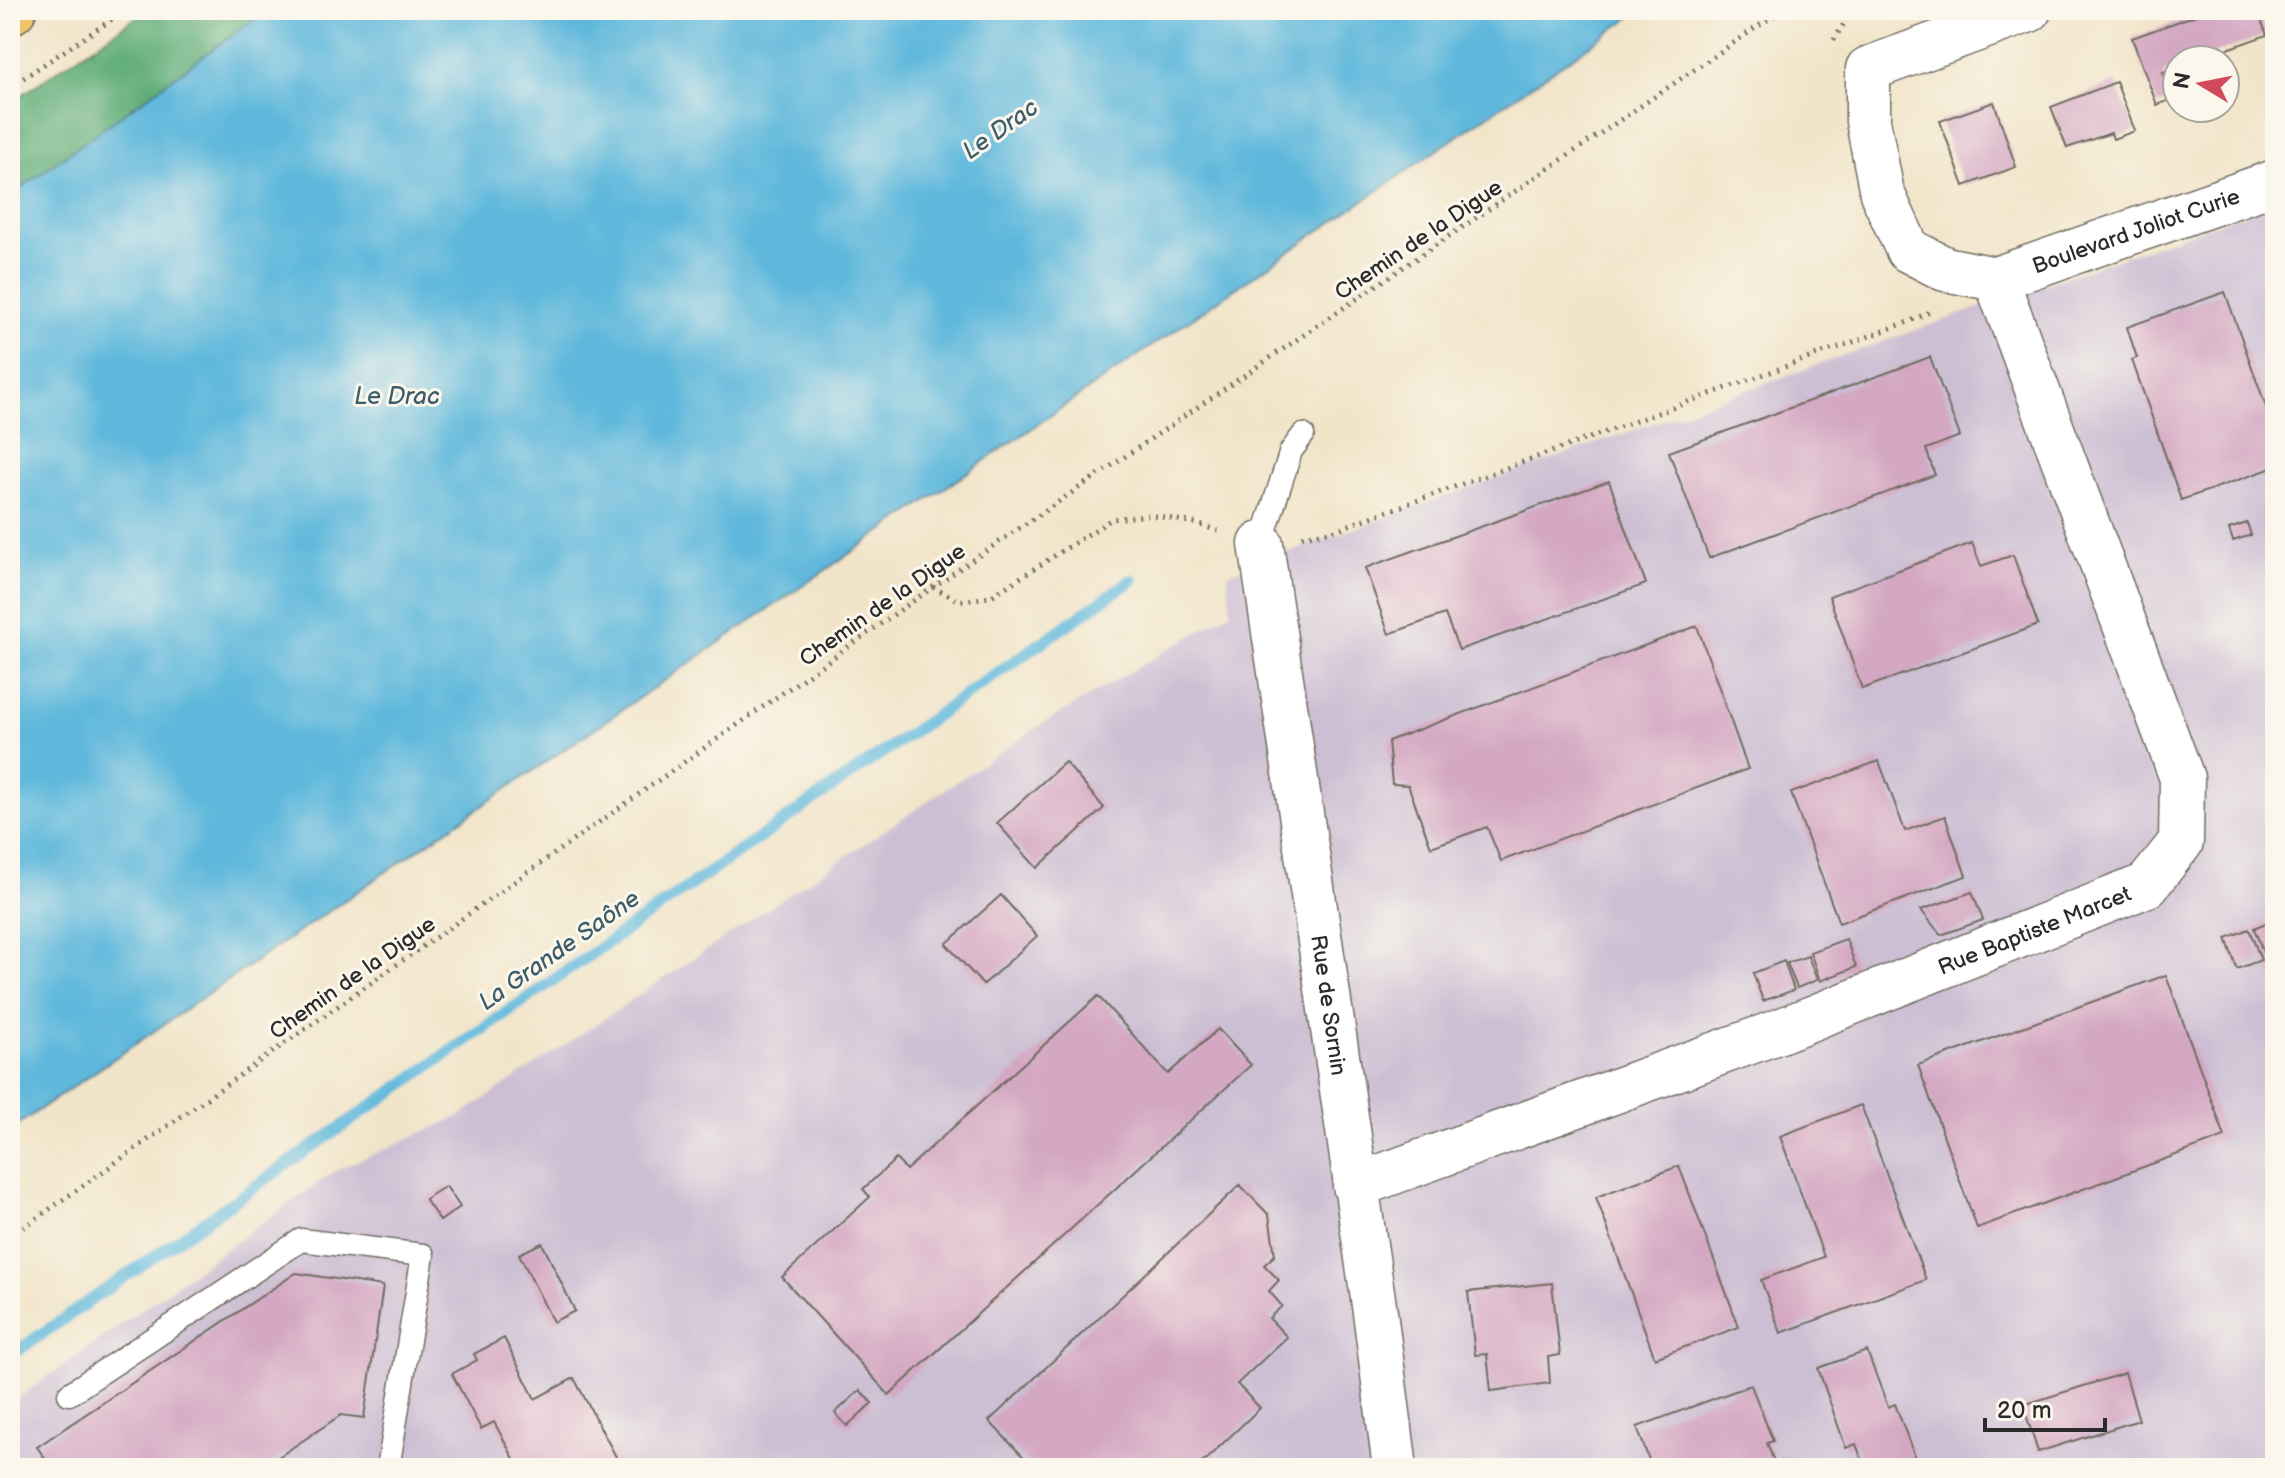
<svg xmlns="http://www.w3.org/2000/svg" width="2285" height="1478" font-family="'Balsamiq Sans',sans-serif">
	<rect width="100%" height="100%" fill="#fbf7ec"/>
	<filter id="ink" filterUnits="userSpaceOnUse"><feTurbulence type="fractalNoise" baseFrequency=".0125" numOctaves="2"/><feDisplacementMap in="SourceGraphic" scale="16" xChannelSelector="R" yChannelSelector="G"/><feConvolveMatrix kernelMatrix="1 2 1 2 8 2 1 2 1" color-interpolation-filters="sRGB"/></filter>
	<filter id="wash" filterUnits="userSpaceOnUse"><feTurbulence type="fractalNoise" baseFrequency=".006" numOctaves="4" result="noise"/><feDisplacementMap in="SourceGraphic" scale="32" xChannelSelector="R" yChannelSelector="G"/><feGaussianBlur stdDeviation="1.8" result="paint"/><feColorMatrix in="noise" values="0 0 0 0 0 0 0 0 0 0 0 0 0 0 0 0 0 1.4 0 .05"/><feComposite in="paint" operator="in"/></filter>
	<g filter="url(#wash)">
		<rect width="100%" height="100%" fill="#f1e4c8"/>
		<polygon fill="#ccbed3" points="2275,203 2275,1468 10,1468 10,1404 335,1171 458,1117 1041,725 1231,612 1227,574"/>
		<polygon fill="#60ad78" stroke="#466c52" stroke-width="2" points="147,10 267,10 10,196 10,103"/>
		<polygon fill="#5fb8dc" stroke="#457284" stroke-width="2" points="267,10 1641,10 10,1130 10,196"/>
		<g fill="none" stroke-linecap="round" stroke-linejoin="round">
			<polyline stroke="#5fb8dc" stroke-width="12" points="10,1356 1132,580"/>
		</g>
		<g id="blocks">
			<g fill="#d4a7c2">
				<polygon points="2210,10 2257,10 2267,35 2196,60 2177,60 2177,67 2163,72 2173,99 2157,105 2132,38"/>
				<polygon points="2116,82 2135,131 2113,139 2111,133 2067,148 2051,107"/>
				<polygon points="1994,102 2016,167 1964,186 1940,121"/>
				<polygon points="2225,292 2275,432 2275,467 2181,500 2132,360 2137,358 2127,327"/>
				<polygon points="1930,357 1960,436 1926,449 1935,475 1709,558 1669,452"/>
				<polygon points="1609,481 1646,584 1459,650 1445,614 1389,634 1365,568"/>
				<polygon points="2247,523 2251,535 2233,541 2229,529"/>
				<polygon points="1972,543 1981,566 2013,555 2038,625 1862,689 1829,596"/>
				<polygon points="1697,626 1748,769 1501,861 1487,827 1431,847 1408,785 1392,784 1388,741"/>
				<polygon points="1879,761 1905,831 1945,816 1966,876 1839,923 1791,793"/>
				<polygon points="1065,762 1104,808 1037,868 997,823"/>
				<polygon points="1972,892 1983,920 1941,935 1921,910"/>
				<polygon points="1001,895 1037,936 983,985 946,944"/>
				<polygon points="2275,919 2275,983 2254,928"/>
				<polygon points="2249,929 2261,960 2237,969 2226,938"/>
				<polygon points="1846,939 1856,967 1820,981 1810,952"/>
				<polygon points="1808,956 1817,980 1797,988 1787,963"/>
				<polygon points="1784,961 1794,990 1763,1001 1753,973"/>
				<polygon points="2166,975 2225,1137 1977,1228 1918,1065"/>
				<polygon points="1098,996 1168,1074 1218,1029 1251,1065 889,1395 782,1277 870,1197 863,1189 896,1159 906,1170"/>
				<polygon points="1861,1105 1926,1280 1781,1333 1761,1280 1824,1257 1780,1136"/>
				<polygon points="1679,1166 1739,1327 1655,1358 1596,1197"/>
				<polygon points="1240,1185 1269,1215 1275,1255 1264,1265 1279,1280 1269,1291 1282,1306 1269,1318 1287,1337 1237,1384 1260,1408 1197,1468 1034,1468 989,1421"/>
				<polygon points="446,1186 460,1207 440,1221 425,1199"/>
				<polygon points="542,1243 575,1311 553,1322 519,1254"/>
				<polygon points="296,1273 383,1286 364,1418 341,1415 262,1468 52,1468 37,1447"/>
				<polygon points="1552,1283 1560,1355 1548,1357 1550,1383 1491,1391 1487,1354 1475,1355 1468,1292"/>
				<polygon points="504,1338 535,1399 574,1378 622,1468 519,1468 494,1422 481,1429 452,1374 477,1360 474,1354"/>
				<polygon points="1867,1351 1888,1407 1895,1404 1916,1460 1893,1468 1865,1468 1856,1444 1846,1448 1818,1368"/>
				<polygon points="2125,1373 2139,1420 2038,1452 2023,1405"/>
				<polygon points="1751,1385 1773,1441 1767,1443 1775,1464 1781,1461 1783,1468 1720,1468 1717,1461 1698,1468 1652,1468 1637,1427"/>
				<polygon points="860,1390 872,1403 847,1426 835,1413"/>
			</g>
		</g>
	</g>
	<g filter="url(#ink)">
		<use href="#blocks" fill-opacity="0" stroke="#706c62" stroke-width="2"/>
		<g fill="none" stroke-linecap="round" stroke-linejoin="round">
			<defs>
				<g id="service">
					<polyline points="1261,544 1291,451 1303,435"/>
					<polyline points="69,1394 301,1240 423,1255 388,1468"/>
				</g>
				<g id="minor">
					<polyline points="1996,279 1945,269 1908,250 1882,193 1868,121 1868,69 2029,10"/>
					<path id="s1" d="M1996,279L2275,182"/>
					<path id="s2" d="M1261,544L1375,1312L1395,1468"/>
					<path id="s3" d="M1355,1186L1777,1032L2147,885L2181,842L2182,778L1996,279"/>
				</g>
				<polyline id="motorway" points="10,13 14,10"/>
			</defs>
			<use href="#service" stroke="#706c62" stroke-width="25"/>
			<use href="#minor" stroke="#706c62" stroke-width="47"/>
			<use href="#motorway" stroke="#706c62" stroke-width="47"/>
			<g stroke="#706c62" stroke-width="5" stroke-dasharray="2 6" stroke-linecap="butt">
				<polyline points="1834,40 1852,10"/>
				<polyline points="10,87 126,10"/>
				<polyline points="1302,536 1333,531 1908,322 1932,311"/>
				<polyline points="933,587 959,601 990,597 1112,519 1151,515 1194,523 1222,532"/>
				<polyline points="10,1237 933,587 1782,10"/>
			</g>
			<use href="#service" stroke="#fff" stroke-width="22"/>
			<use href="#minor" stroke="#fff" stroke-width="44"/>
			<use href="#motorway" stroke="#f2c26a" stroke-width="44"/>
		</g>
	</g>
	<g text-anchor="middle" stroke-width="6" stroke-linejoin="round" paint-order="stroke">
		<g font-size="22" fill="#2b2b2b" stroke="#fbf7ec">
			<text dy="8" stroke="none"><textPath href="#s1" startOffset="148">Boulevard Joliot Curie</textPath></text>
			<text transform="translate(1418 239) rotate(-34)" y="8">Chemin de la Digue</text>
			<text transform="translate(882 604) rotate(-35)" y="8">Chemin de la Digue</text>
			<text dy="8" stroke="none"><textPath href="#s3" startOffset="726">Rue Baptiste Marcet</textPath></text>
			<text transform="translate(352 977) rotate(-35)" y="8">Chemin de la Digue</text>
			<text dy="8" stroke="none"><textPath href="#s2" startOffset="466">Rue de Sornin</textPath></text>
		</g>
		<g font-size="24" font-style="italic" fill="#3d5c69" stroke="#fbf7ec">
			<text transform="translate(1000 129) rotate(-35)" y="8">Le Drac</text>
			<text x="397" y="404">Le Drac</text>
			<text transform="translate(559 950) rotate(-35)" y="8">La Grande Saône</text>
		</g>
	</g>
	<rect width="2285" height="1478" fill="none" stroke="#fbf7ec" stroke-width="40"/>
	<g transform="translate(2201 84) rotate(280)"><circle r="38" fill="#fbf7ec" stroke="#a8a59f" stroke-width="2"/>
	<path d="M0-6L14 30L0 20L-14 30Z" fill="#d1495b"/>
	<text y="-12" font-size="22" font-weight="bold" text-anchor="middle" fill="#2b2b2b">N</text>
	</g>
	<path d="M1985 1418v12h120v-12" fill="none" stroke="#2b2b2b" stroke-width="4"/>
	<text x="1997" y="1418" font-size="24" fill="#2b2b2b" stroke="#fbf7ec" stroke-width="6" paint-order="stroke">20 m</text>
</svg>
